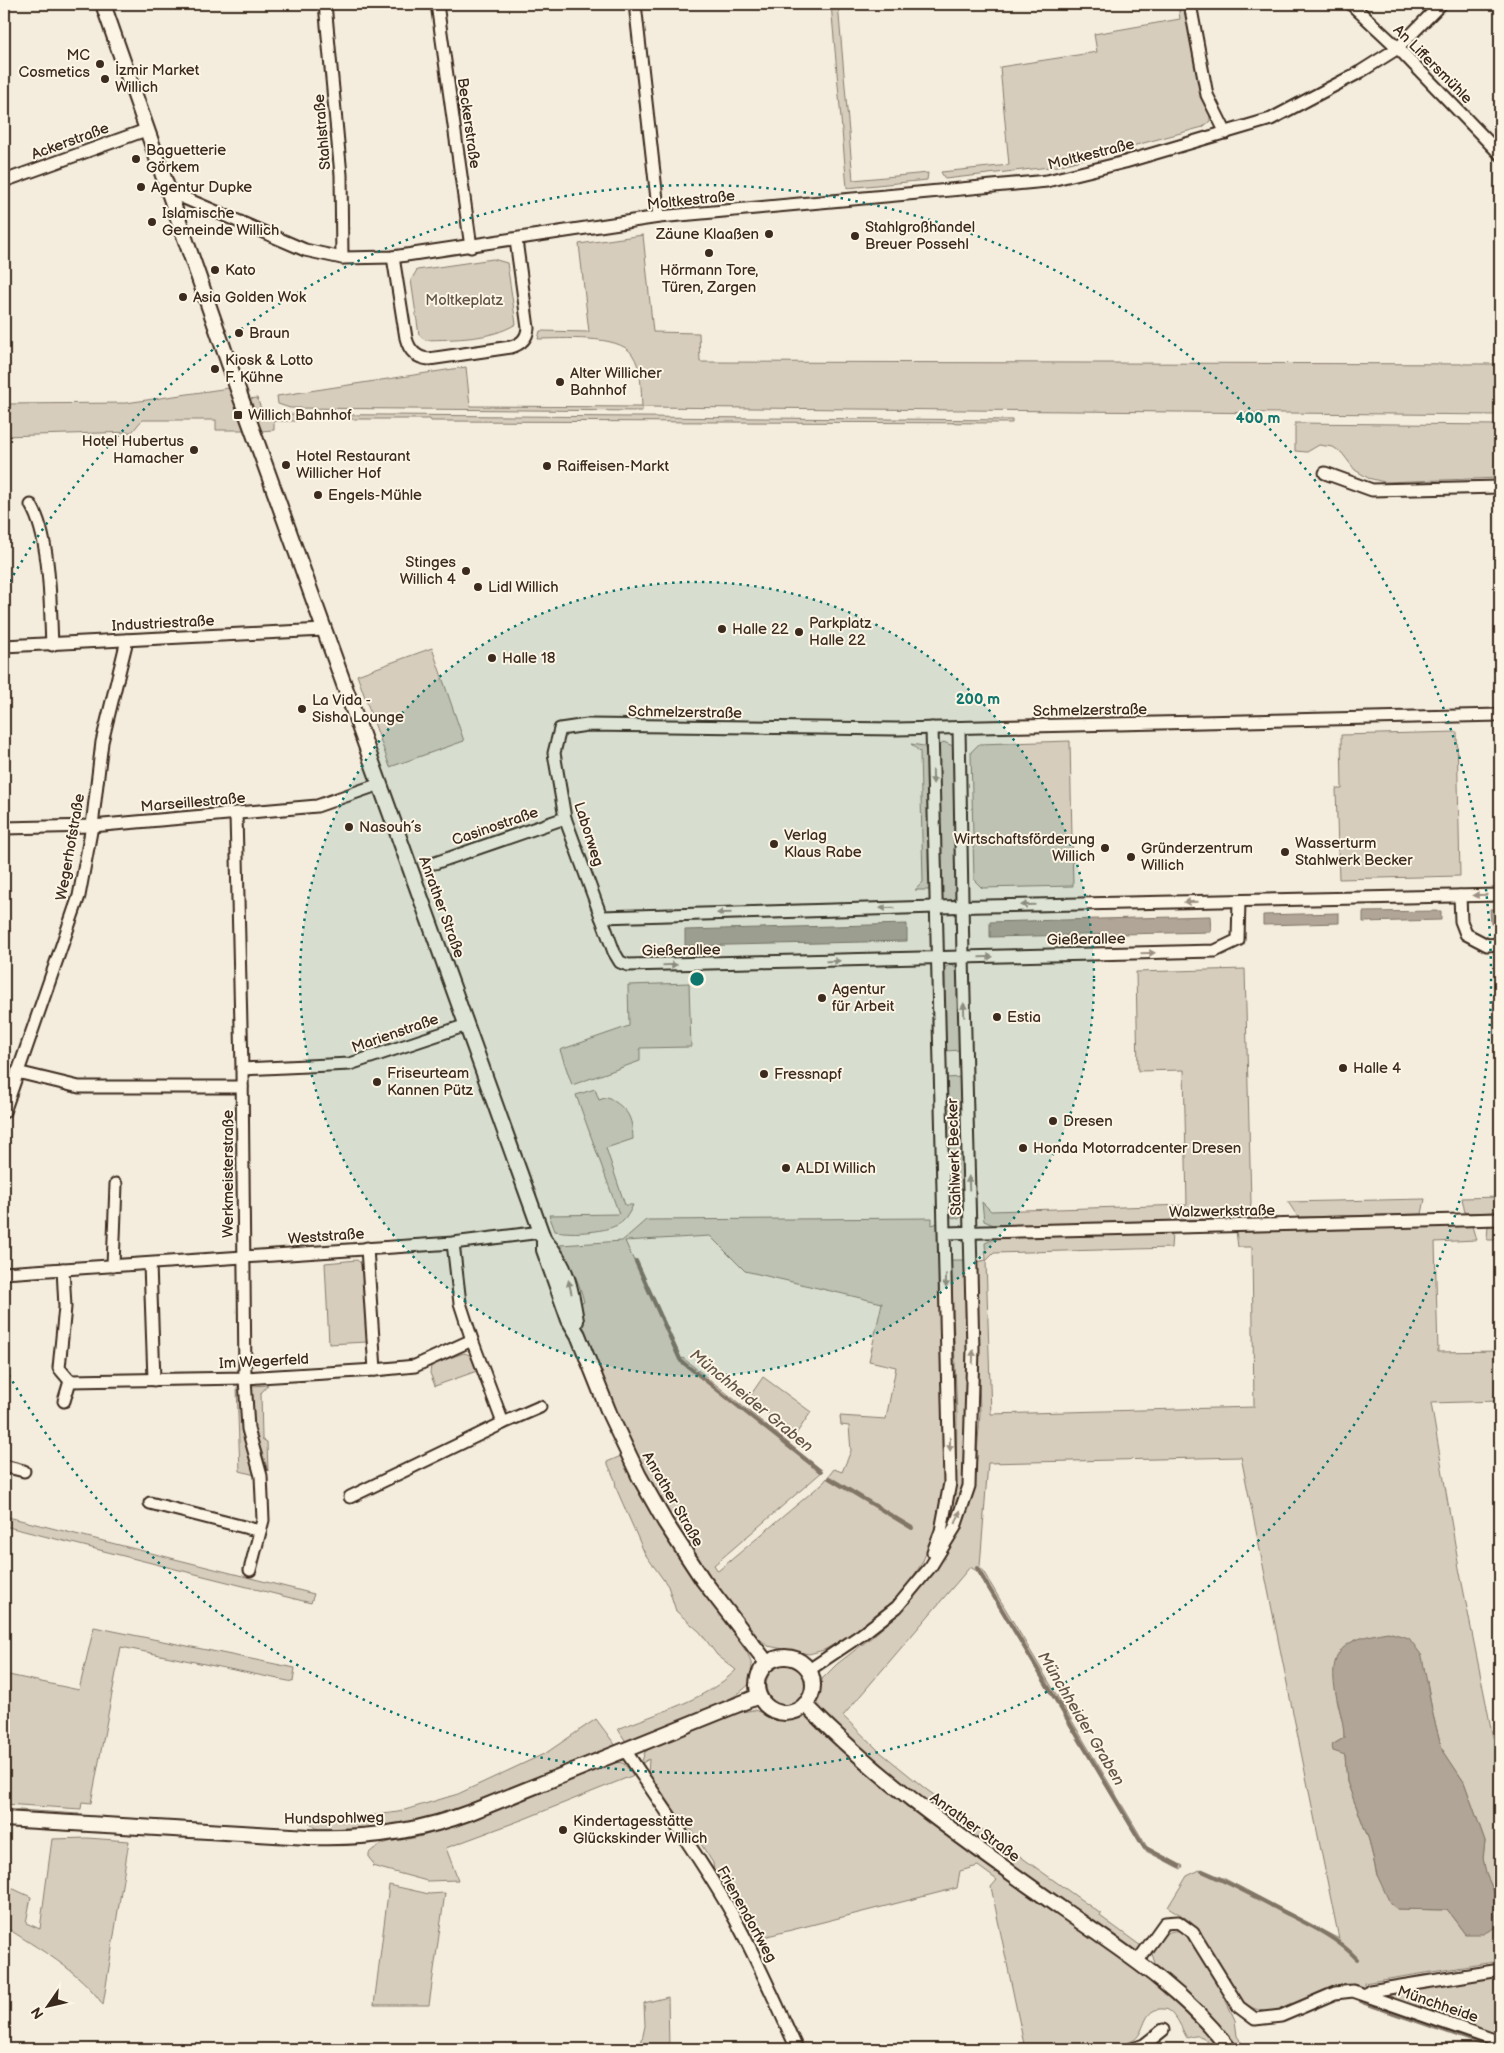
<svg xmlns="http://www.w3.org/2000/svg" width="1504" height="2053" font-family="'Balsamiq Sans',sans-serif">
	<rect width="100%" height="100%" fill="#f4eddd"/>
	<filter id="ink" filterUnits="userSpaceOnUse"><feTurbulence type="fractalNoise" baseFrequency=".02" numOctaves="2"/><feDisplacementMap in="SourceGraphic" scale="10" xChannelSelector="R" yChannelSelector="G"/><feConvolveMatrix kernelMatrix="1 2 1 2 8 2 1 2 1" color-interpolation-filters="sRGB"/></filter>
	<g filter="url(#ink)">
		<g fill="#d6cdbd" stroke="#887c6e" fill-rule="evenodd">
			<polygon points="831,4 838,4 853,180 928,173 927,180 847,188"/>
			<polygon points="1178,4 1185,4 1210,110 1210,121 1203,127 1058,166 945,179 941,172 1009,165 1000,67 1097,52 1094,34 1180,19"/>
			<path d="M643,235L653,332L699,333L700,362L1500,364V415L642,407V411L290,408L278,404L277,396L466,367L470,406L642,407C641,390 642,368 632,354C619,334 561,339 538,339L540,331L589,332L579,244Z"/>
			<path d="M493,259L507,263L516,324C490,340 455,339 425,340L419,335L411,280L417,270Z"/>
			<polygon points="229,388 245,430 216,430 216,420 142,420 132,432 4,436 4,404 126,403"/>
			<polygon points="257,398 263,414 1012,420 1012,423 431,421 430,419 296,419 296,421 274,421 274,430 260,431 249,399"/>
			<polygon points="1295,423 1500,425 1500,478 1384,482 1368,478 1355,470 1342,453 1333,447 1319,445 1307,452 1295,451"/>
			<polygon points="432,648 464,741 390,767 357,675"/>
			<polygon points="1457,732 1460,876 1339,879 1336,789 1342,789 1341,735"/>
			<polygon points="1070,741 1073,886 982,888 974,880 971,752 979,744"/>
			<polygon points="944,742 955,747 957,889 955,899 948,903 942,899 937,748"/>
			<polygon points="911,744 924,746 928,756 931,879 929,890 915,890 923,882 920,752"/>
			<polygon points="950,964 957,967 961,1050 945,1051 943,976 943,969"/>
			<polygon points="1245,969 1251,1203 1248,1218 996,1226 984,1221 982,1202 991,1211 1187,1205 1184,1070 1138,1071 1136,972"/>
			<polygon points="689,983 691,1047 640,1048 640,1061 572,1085 560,1050 629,1026 628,985"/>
			<polygon points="962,1077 966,1212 959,1219 951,1217 946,1078"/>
			<path d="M595,1089L599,1100L608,1097C628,1110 632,1115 633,1139L606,1148L625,1205H633C630,1211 627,1218 622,1222C608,1233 573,1234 555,1231L549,1215L619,1214L576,1095Z"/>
			<polygon points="1500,1197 1500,1212 1465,1213 1462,1198"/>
			<polygon points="1425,1199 1422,1214 1298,1217 1288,1202"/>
			<path d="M932,1218V1225L938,1223L945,1485L933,1537L922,1563L907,1586L890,1605L850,1635L824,1650L809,1654L768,1646L755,1635L714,1585L667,1514L623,1428L584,1333L577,1304L584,1302C579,1281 570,1264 560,1245L622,1241L646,1220ZM710,1236L745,1271L882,1303L869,1361L896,1367L886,1419L840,1416L841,1425L849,1426L851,1451L842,1472L834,1469L824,1482L718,1571L714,1565L823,1471L683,1358L679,1361L625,1241Z"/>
			<polygon points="1488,1225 1500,1225 1500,1240 1487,1240"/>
			<path d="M1472,1226L1476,1240L1435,1242L1438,1352L1500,1351V1401L1431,1403L1459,1568L1500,1773V1961L1364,1983L1365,1990C1360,1988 1352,1984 1347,1984C1314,1986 1286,2023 1253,2008C1225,1995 1214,1951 1196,1928C1190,1919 1177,1913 1168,1907L1187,1876L1202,1869L1225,1879L1339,1939L1241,1457L988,1463L980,1566L1147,1847L1183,1866L1181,1869L1144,1850L977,1571L970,1567L843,1716L879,1751L927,1790L1101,1914L1100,1916L1152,1954C1157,1938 1166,1929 1183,1931L1198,1948L1211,1969L1235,2020L1237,2036L1246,2049H1237L1216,2021L1193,1998L1156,1966L1152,1954L1133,1964L1180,2004L1220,2049H1213C1203,2037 1203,2033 1187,2038C1182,2030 1175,2009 1164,2009C1141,2007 1147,2034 1132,2041C1102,2053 1058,2049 1025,2049L991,1887L997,1880L978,1866L960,1871L957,1888L752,1940L741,1918L714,1874L713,1863L692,1830L681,1825L648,1775L649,1759L641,1764L645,1752L656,1744L735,1713L754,1710L777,1718L788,1719L797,1716L820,1694L822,1679L837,1664L872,1637L908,1605L938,1567L963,1520L975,1482L980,1414L976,1262L986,1260L985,1243L999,1237L1172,1233L1171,1248L994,1253L986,1261L991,1414L1254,1407L1252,1247H1238L1236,1231ZM1427,1681L1433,1715L1442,1749L1464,1782L1485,1841L1483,1858L1486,1874L1496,1896L1465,1934L1447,1910L1397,1909L1377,1875L1369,1840L1347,1782L1345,1755L1332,1745L1344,1738V1727L1337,1700Z"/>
			<polygon points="357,1260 364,1266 370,1357 368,1363 367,1342 329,1344 325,1263"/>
			<polygon points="951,1260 966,1260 968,1415 964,1488 949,1524 956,1481 957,1415"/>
			<polygon points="464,1353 470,1355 477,1371 435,1386 430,1373 431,1366 438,1362"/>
			<polygon points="763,1377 811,1412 796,1434 748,1399"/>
			<polygon points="268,1385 261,1393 262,1439 267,1442 268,1471 254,1428 252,1386"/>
			<polygon points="237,1387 240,1387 242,1433 255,1475 240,1471"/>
			<path d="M621,1456L654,1516L688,1570L748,1654C752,1664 755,1675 749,1684C733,1705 653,1731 626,1742L618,1729C657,1713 706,1700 736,1670L717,1655L700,1632L676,1611L668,1586L645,1554L616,1488L615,1480L607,1462Z"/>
			<polygon points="4,1516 314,1594 311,1603 4,1526"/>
			<polygon points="94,1627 295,1668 293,1682 121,1647 91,1803 82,1802 81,1809 4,1804 4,1674 79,1690"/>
			<circle cx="786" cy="1685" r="20"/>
			<polygon points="596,1719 616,1746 469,1807 428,1820 363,1830 320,1831 301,1816 360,1817 398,1812 458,1794 546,1753"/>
			<path d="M614,1762L623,1763L634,1775L524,1819L446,1848L458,1880L427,1881L372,1866L374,1864L369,1858V1853C386,1837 402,1842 422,1836C488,1818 551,1788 614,1762Z"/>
			<polygon points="4,1809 79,1814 75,1817 4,1813"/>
			<path d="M87,1838L129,1841L103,2005C80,1970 38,1949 4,1926L5,1885L31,1897L26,1923L40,1929L52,1839Z"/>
			<polygon points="389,1885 429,1894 445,1893 429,2005 374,2005"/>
			<polygon points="1500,1975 1500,2036 1378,1995"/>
			<polygon points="668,1997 669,2049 640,2049 645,2026 644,2003"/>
			<polygon points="1364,2000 1500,2047 1500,2049 1493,2049 1363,2004"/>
		</g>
		<g fill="#b0a596" stroke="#817466">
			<polygon points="1490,909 1500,909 1500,924 1491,924"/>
			<polygon points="1441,911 1441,920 1363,922 1363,912"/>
			<polygon points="1339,913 1339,923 1263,925 1263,915"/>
			<polygon points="1210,916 1211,932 990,937 990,922"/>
			<polygon points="907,924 907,941 685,946 685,930"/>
			<path d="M1388,1632L1409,1638L1422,1656L1433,1715L1442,1749L1464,1782L1485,1841L1483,1858L1486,1874L1496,1896L1500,1913L1496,1927L1483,1934H1465L1447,1910L1397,1909L1390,1903L1377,1875L1369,1840L1347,1782L1345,1755L1333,1751L1332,1745L1344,1738C1344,1724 1340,1712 1337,1699C1326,1651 1342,1639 1388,1632Z"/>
		</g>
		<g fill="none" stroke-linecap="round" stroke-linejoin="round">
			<g stroke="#817466" stroke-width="4">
				<polyline points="636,1261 681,1361 820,1471"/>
				<polyline points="829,1478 912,1528"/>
				<polyline points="977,1568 1144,1847 1179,1866"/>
				<path d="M1202,1871C1229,1883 1256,1897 1282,1911C1309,1925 1337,1937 1357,1959"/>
				<polyline points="1361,2001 1499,2049"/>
			</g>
			<defs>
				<g id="minor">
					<polyline points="325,4 341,175 342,258"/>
					<polyline points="437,4 471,247"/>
					<polyline points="635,4 659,217"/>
					<polyline points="1190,4 1207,95 1226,133"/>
					<polyline points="1351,4 1398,48 1500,154"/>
					<polyline points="4,181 146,130"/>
					<polyline points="168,191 305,250 342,258 393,257 659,217 1047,181 1125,162 1271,119 1360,72 1398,48 1441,4"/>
					<path d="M393,257L406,338C409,350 416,358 429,359L511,347C521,344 527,339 528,328L516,240"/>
					<polyline points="1325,473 1372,490 1500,487"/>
					<path d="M31,505C51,539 50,606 52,645"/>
					<polyline points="4,646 324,630"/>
					<polyline points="932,728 950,1483 941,1531 933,1552"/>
					<polyline points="236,814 242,1069 245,1378 248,1429 261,1476 263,1520 250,1570"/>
					<polyline points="4,828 92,826 317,806 380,784"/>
					<polyline points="435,863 565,818"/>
					<polyline points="1460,896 1461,921 1466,934 1487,945 1500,944"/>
					<polyline points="1239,901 1238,940 1215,951 628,965 620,962 614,952 565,818 554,753 560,729 587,725 897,729 1500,715"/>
					<polyline points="601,917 936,907 1500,895"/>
					<polyline points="242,1069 350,1064 467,1025"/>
					<polyline points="17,1072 79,1087 242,1087"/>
					<polyline points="4,1112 79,896 92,826 102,742 127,640"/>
					<polyline points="945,1233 1500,1219"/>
					<polyline points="367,1248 375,1370"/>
					<polyline points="150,1264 154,1380"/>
					<polyline points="113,1266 116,1184"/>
					<polyline points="63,1269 65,1307 59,1368 70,1381"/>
					<polyline points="4,1273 453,1243 541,1232"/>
					<polyline points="70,1381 245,1378 375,1370 415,1366 472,1340 460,1303 453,1243"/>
					<polyline points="64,1401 70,1381"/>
					<polyline points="503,1423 540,1407"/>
					<polyline points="4,1466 24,1471"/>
					<polyline points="350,1497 503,1423 472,1340"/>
					<polyline points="150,1503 260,1531"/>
					<polyline points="809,1670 861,1635 897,1607 931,1566 955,1527 969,1486 973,1349 963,957 959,728"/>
					<path d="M625,1750C662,1806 702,1860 735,1919C758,1961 777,2005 797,2049"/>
					<polyline points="1137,1962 1165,1923 1178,1922 1193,1933 1239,2007 1255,2019 1281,2016 1335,1993 1353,1991 1500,2042"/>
					<polyline points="1366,1995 1370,1991 1500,1970"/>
					<polyline points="1133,2049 1144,2045 1163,2030"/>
				</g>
				<g id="tertiary">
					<polyline points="103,4 242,401 541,1232 544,1240 544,1250 569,1320 578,1335 610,1415 639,1476 665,1522 703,1580 767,1663"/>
					<path d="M544,1240C567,1265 571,1289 576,1321"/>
					<circle cx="785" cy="1685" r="28"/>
					<path d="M805,1704C882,1784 972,1845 1062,1909C1121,1950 1185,1990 1229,2049"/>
					<path d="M4,1819L309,1837C365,1839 418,1832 471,1812L759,1696"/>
				</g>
			</defs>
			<use href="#minor" stroke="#3b2a1e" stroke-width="15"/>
			<use href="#tertiary" stroke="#3b2a1e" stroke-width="18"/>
			<use href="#minor" stroke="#fcf5e5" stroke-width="11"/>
			<use href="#tertiary" stroke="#fcf5e5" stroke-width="14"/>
		</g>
		<defs><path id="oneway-solid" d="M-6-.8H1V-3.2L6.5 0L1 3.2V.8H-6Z" transform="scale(1.25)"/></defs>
		<g fill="#9c9082">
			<use href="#oneway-solid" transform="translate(933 777) rotate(89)"/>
			<use href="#oneway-solid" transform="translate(1480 895) rotate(178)"/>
			<use href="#oneway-solid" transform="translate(1191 902) rotate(179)"/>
			<use href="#oneway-solid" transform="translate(1028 905) rotate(179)"/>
			<use href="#oneway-solid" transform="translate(887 908) rotate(178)"/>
			<use href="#oneway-solid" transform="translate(724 913) rotate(178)"/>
			<use href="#oneway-solid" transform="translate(1148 953) rotate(-1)"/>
			<use href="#oneway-solid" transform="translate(986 957) rotate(-1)"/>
			<use href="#oneway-solid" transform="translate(833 961) rotate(-2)"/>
			<use href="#oneway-solid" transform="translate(670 965) rotate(-1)"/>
			<use href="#oneway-solid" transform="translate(964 1010) rotate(-92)"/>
			<use href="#oneway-solid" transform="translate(969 1183) rotate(-92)"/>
			<use href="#oneway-solid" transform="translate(946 1281) rotate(89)"/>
			<use href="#oneway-solid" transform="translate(570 1287) rotate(-103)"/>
			<use href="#oneway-solid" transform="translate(973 1357) rotate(-88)"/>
			<use href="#oneway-solid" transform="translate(950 1444) rotate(89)"/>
			<use href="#oneway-solid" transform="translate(958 1517) rotate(-70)"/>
		</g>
	</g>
	<circle cx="697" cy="979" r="397" fill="#0f766e" fill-opacity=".12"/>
	<g fill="none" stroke="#0f766e" stroke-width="2.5" stroke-dasharray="2.5 5">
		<circle cx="697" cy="979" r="397"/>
		<path d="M6 588A794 794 0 1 1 6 1370"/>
	</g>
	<g fill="#3b2a1e" stroke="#fcf5e5" stroke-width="2">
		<circle cx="100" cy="64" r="5"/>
		<circle cx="105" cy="79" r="5"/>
		<circle cx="136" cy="159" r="5"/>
		<circle cx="141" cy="187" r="5"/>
		<circle cx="152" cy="222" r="5"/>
		<circle cx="769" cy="234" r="5"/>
		<circle cx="855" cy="236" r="5"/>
		<circle cx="709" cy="253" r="5"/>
		<circle cx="215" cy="270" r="5"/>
		<circle cx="183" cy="297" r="5"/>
		<circle cx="239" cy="333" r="5"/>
		<circle cx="215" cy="369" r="5"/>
		<circle cx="560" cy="382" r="5"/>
		<rect x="233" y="410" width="10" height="10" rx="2.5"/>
		<circle cx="194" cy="450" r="5"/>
		<circle cx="286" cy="465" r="5"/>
		<circle cx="547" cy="466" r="5"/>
		<circle cx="318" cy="495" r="5"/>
		<circle cx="466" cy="571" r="5"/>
		<circle cx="478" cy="587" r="5"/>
		<circle cx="722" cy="629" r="5"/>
		<circle cx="799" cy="632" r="5"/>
		<circle cx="492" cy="658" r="5"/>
		<circle cx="302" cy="709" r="5"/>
		<circle cx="349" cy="827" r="5"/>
		<circle cx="774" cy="844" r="5"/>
		<circle cx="1105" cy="848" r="5"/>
		<circle cx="1285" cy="852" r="5"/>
		<circle cx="1131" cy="857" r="5"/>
		<circle cx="822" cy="998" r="5"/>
		<circle cx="997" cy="1017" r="5"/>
		<circle cx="1343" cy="1068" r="5"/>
		<circle cx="764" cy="1074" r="5"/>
		<circle cx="377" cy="1082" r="5"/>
		<circle cx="1053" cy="1121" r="5"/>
		<circle cx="1023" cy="1148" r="5"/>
		<circle cx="786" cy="1168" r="5"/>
		<circle cx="563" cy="1830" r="5"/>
	</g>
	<g text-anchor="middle" stroke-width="4" stroke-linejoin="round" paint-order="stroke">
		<g font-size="15" fill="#3b2a1e" stroke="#fcf5e5" text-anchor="start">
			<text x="90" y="60" text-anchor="end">MC<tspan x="90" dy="17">Cosmetics</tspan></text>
			<text x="115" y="75">İzmir Market<tspan x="115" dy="17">Willich</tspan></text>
			<text x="146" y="155">Baguetterie<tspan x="146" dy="17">Görkem</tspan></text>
			<text x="151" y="192">Agentur Dupke</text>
			<text x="162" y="218">Islamische<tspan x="162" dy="17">Gemeinde Willich</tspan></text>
			<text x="865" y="232">Stahlgroßhandel<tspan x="865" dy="17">Breuer Possehl</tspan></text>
			<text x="759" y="239" text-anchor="end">Zäune Klaaßen</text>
			<text x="225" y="275">Kato</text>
			<text x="709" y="275" text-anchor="middle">Hörmann Tore,<tspan x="709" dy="17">Türen, Zargen</tspan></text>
			<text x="193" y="302">Asia Golden Wok</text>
			<text x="249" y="338">Braun</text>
			<text x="225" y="365">Kiosk &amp; Lotto<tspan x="225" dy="17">F. Kühne</tspan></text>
			<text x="570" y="378">Alter Willicher<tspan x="570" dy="17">Bahnhof</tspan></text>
			<text x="248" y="420">Willich Bahnhof</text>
			<text x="184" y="446" text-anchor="end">Hotel Hubertus<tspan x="184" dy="17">Hamacher</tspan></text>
			<text x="296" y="461">Hotel Restaurant<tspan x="296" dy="17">Willicher Hof</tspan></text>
			<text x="557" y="471">Raiffeisen-Markt</text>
			<text x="328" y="500">Engels-Mühle</text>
			<text x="456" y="567" text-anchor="end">Stinges<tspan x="456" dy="17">Willich 4</tspan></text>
			<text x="488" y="592">Lidl Willich</text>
			<text x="809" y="628">Parkplatz<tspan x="809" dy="17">Halle 22</tspan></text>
			<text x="732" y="634">Halle 22</text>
			<text x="502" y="663">Halle 18</text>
			<text x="312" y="705">La Vida -<tspan x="312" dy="17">Sisha Lounge</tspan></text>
			<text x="359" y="832">Nasouh´s</text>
			<text x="784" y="840">Verlag<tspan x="784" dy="17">Klaus Rabe</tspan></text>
			<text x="1095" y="844" text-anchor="end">Wirtschaftsförderung<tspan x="1095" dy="17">Willich</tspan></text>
			<text x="1295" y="848">Wasserturm<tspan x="1295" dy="17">Stahlwerk Becker</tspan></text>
			<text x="1141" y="853">Gründerzentrum<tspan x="1141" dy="17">Willich</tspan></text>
			<text x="832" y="994">Agentur<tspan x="832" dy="17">für Arbeit</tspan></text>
			<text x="1007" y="1022">Estia</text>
			<text x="1353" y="1073">Halle 4</text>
			<text x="387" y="1078">Friseurteam<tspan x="387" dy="17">Kannen Pütz</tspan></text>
			<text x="774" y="1079">Fressnapf</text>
			<text x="1063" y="1126">Dresen</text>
			<text x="1033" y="1153">Honda Motorradcenter Dresen</text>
			<text x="796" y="1173">ALDI Willich</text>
			<text x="573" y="1826">Kindertagesstätte<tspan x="573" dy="17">Glückskinder Willich</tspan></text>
		</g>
		<g font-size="15" fill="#3b2a1e" stroke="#fcf5e5">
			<text transform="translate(1433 64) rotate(45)" y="5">An Liffersmühle</text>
			<text transform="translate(469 123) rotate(82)" y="5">Beckerstraße</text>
			<text transform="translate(322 132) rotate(-95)" y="5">Stahlstraße</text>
			<text transform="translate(70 141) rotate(-20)" y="5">Ackerstraße</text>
			<text transform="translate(1091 154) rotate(-14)" y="5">Moltkestraße</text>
			<text transform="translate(691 200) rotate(-6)" y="5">Moltkestraße</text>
			<text transform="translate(163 623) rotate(-3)" y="5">Industriestraße</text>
			<text transform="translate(1090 710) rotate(-1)" y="5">Schmelzerstraße</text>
			<text transform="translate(685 712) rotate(1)" y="5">Schmelzerstraße</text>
			<text transform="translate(193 802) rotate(-5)" y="5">Marseillestraße</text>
			<text transform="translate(495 826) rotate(-19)" y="5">Casinostraße</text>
			<text transform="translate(589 834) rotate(72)" y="5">Laborweg</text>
			<text transform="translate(70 847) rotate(-80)" y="5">Wegerhofstraße</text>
			<text transform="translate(442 907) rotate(70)" y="5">Anrather Straße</text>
			<text transform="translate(1086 939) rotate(-1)" y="5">Gießerallee</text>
			<text transform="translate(681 950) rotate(-1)" y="5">Gießerallee</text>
			<text transform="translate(395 1033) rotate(-19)" y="5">Marienstraße</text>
			<text transform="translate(954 1157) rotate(-92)" y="5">Stahlwerk Becker</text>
			<text transform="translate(228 1174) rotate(-90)" y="5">Werkmeisterstraße</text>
			<text transform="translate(1222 1211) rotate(-1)" y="5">Walzwerkstraße</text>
			<text transform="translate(326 1236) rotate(-4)" y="5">Weststraße</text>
			<text transform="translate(264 1361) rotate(-3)" y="5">Im Wegerfeld</text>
			<text transform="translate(673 1499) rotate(60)" y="5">Anrather Straße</text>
			<text transform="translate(334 1818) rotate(-1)" y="5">Hundspohlweg</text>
			<text transform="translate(975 1827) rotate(36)" y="5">Anrather Straße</text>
			<text transform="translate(747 1914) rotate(61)" y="5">Frienendorfweg</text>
			<text transform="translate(1438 2004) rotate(19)" y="5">Münchheide</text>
		</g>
		<g font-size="15" fill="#625346" stroke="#fcf5e5">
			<text x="464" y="305">Moltkeplatz</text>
		</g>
		<g font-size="16" font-style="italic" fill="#645548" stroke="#fcf5e5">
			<text transform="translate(752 1400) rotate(39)" y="6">Münchheider Graben</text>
			<text transform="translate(1082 1718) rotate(59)" y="6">Münchheider Graben</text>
		</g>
	</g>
	<circle cx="697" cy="979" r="8" fill="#0f766e" stroke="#fcf5e5" stroke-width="2.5"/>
	<g font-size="15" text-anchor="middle" font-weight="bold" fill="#0f766e" stroke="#fcf5e5" stroke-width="4" stroke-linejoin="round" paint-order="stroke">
		<text x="1258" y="423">400 m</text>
		<text x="978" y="704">200 m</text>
	</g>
	<rect width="1504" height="2053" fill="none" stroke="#fcf5e5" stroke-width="20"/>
	<rect x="10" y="10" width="1484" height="2033" fill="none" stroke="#3b2a1e" stroke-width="2" filter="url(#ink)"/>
	<g transform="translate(48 2006) rotate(236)" stroke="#fcf5e5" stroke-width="4" paint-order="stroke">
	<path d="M0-4L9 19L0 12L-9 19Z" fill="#3b2a1e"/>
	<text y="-8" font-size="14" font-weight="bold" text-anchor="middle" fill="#3b2a1e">N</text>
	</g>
</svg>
